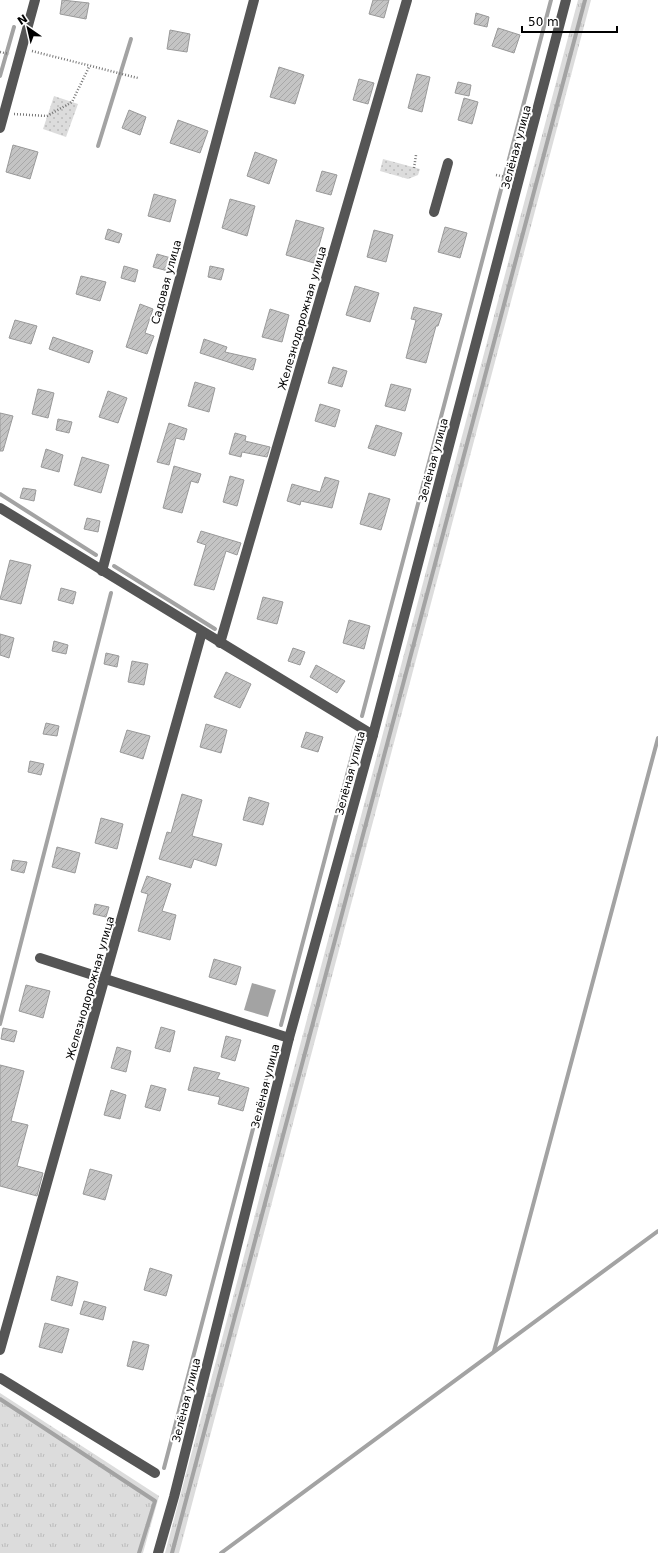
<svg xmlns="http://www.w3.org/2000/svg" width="658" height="1553" font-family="'DejaVu Sans',sans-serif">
	<defs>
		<pattern id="grass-tufts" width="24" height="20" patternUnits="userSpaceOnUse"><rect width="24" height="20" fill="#dcdcdc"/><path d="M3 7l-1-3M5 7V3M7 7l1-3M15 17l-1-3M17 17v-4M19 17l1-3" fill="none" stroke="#bbb"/></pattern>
		<pattern id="park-dots" width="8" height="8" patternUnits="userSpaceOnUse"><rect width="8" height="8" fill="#dcdcdc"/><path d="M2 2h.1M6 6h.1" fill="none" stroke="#bbb" stroke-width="1.8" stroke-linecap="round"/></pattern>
		<pattern id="building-hatch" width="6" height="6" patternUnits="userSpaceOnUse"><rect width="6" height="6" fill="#c4c4c4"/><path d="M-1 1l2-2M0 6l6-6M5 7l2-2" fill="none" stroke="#a7a7a7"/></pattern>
	</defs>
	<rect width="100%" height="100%" fill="#fff"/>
	<g fill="url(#grass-tufts)">
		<polygon points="578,0 591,0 179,1553 165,1553"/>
		<polygon points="0,1393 159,1496 143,1553 0,1553"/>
	</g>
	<g fill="url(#park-dots)">
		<polygon points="54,96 78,104 66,137 43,129"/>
		<polygon points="383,159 420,169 418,175 408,179 380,171"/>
	</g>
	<polygon fill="#a3a3a3" points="252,983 276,990 268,1017 244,1010"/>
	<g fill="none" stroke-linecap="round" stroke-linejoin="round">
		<g stroke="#a3a3a3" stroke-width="4">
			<polyline points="0,76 14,27"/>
			<polyline points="98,146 131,39"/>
			<polyline points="0,494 96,555"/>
			<polyline points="114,566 215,629"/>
			<polyline points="362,716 551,0"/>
			<polyline points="0,1024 111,593"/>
			<polyline points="281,1025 357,737"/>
			<polyline points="494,1351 658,738"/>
			<polyline points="0,1399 155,1501 139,1553"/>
			<polyline points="164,1468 275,1045"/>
			<polyline points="172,1553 585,0"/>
			<polyline points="221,1553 658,1231"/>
		</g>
	</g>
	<g fill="url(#building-hatch)" stroke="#999">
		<polygon points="62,0 89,3 86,19 60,14"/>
		<polygon points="373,0 389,0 384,18 369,14"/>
		<polygon points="476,13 489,17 487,27 474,24"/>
		<polygon points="498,28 520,35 514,53 492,46"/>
		<polygon points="170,30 190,34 187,52 167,49"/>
		<polygon points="279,67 304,75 295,104 270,97"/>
		<polygon points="417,74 430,77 422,112 408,108"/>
		<polygon points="359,79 374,83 368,104 353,100"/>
		<polygon points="458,82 471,85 469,96 455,93"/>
		<polygon points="464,98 478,102 472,124 458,120"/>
		<polygon points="129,110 146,117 140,135 122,128"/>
		<polygon points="178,120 208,131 200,153 170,143"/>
		<polygon points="13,145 38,152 30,179 6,172"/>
		<polygon points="255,152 277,160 269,184 247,176"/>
		<polygon points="322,171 337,175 331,195 316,191"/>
		<polygon points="154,194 176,200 170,222 148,216"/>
		<polygon points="230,199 255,206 247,236 222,228"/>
		<polygon points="296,220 324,228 314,263 286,255"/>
		<polygon points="445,227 467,233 460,258 438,252"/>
		<polygon points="108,229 122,234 119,243 105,239"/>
		<polygon points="374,230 393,235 386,262 367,257"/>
		<polygon points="157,254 171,258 168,271 153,267"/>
		<polygon points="124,266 138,270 135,282 121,278"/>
		<polygon points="210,266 224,269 221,280 208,277"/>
		<polygon points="81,276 106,282 100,301 76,294"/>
		<polygon points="355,286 379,293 370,322 346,315"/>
		<polygon points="140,304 153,309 145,333 154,336 147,354 126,347"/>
		<polygon points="414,307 442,314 438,326 436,326 426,363 406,358 416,320 411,319"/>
		<polygon points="270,309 289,315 282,342 262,337"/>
		<polygon points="15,320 37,326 31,344 9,338"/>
		<polygon points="53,337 93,351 89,363 49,349"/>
		<polygon points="204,339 227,347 225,352 256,359 253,370 200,353"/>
		<polygon points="333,367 347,371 342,387 328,383"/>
		<polygon points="195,382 215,388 209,412 188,406"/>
		<polygon points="391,384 411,389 405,411 385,406"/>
		<polygon points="38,389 54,393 48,418 32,414"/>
		<polygon points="108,391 127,398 118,423 99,417"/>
		<polygon points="320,404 340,410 335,427 315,421"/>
		<polygon points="0,413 13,416 3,451 0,451"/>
		<polygon points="58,419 72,422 69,433 56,430"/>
		<polygon points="169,423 187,429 184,440 176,438 169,465 157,462"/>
		<polygon points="376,425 402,433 395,456 368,448"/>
		<polygon points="235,433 246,436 245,441 270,447 267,457 242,452 241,457 229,454"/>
		<polygon points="46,449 63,455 59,472 41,467"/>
		<polygon points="82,457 109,465 101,493 74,485"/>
		<polygon points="174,466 201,474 198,483 191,481 182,513 163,508"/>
		<polygon points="230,476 244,480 237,506 223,502"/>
		<polygon points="325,477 339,481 332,508 301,501 300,505 287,501 292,484 320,492"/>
		<polygon points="23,488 36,490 34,501 20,498"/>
		<polygon points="369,493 390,499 381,530 360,524"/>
		<polygon points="87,518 100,521 98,532 84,529"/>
		<polygon points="201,531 241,543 237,555 226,551 214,590 194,585 206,545 197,542"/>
		<polygon points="10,560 31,565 21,604 0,599"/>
		<polygon points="61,588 76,592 73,604 58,600"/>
		<polygon points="263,597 283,602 277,624 257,619"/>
		<polygon points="349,620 370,626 364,649 343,643"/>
		<polygon points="0,634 14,638 9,658 0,655"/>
		<polygon points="54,641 68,645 66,654 52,651"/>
		<polygon points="293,648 305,652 300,665 288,661"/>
		<polygon points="106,653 119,656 117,667 104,664"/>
		<polygon points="132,661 148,664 144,685 128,682"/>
		<polygon points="316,665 345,681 337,693 310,677"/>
		<polygon points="226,672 251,684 240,708 214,697"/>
		<polygon points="46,723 59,726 57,736 43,734"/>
		<polygon points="206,724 227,730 221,753 200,747"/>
		<polygon points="127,730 150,736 143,759 120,752"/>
		<polygon points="306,732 323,737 318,752 301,747"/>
		<polygon points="30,761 44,764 41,775 28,772"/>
		<polygon points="182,794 202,800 192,836 222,844 216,866 194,859 191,868 159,859 167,832 171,833"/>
		<polygon points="249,797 269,803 263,825 243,820"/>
		<polygon points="101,818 123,824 117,849 95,843"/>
		<polygon points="57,847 80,853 75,873 52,867"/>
		<polygon points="13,860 27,862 24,873 11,870"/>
		<polygon points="147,876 171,884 162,911 176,915 170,940 138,931 148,894 141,892"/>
		<polygon points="95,904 109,907 106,917 93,914"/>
		<polygon points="214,959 241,967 236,985 209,977"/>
		<polygon points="26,985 50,991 43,1018 19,1011"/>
		<polygon points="161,1027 175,1031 170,1052 155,1048"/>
		<polygon points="3,1028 17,1031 14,1042 1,1039"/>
		<polygon points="226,1036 241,1040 235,1061 221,1057"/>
		<polygon points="117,1047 131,1051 126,1072 111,1068"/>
		<polygon points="0,1065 24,1071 11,1121 28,1125 17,1166 43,1173 37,1196 0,1186"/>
		<polygon points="194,1067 220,1073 217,1079 249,1088 243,1111 218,1104 220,1097 188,1090"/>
		<polygon points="151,1085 166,1089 160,1111 145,1107"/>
		<polygon points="111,1090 126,1095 120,1119 104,1115"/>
		<polygon points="90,1169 112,1175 105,1200 83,1194"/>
		<polygon points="150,1268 172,1275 166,1296 144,1290"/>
		<polygon points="57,1276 78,1282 72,1306 51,1300"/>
		<polygon points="84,1301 106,1307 103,1320 80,1314"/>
		<polygon points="45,1323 69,1329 62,1353 39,1347"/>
		<polygon points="133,1341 149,1345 143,1370 127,1366"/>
	</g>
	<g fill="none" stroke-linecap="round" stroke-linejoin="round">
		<g stroke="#777" stroke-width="2.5" stroke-dasharray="1 2" stroke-linecap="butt">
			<polyline points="32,51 138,78"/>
			<polyline points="0,52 9,54"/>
			<polyline points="14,114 47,116 72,102 89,67"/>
			<polyline points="414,168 416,155"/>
			<polyline points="496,175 510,178"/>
		</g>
		<g stroke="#555" stroke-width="10">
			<polyline points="0,128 35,0"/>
			<polyline points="434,212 448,163"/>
			<polyline points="0,508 373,735"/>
			<polyline points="102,571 254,0"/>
			<polyline points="220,643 407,0"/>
			<polyline points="40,958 289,1038"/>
			<polyline points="0,1350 202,632"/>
			<polyline points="0,1378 155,1473"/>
			<polyline points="158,1553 174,1497 289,1038 373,735 566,0"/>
		</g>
	</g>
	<g text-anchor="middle" stroke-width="4" stroke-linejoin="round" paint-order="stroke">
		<g font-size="11" fill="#000" stroke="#fff">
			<text transform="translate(516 147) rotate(-75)" y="4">Зелёная улица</text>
			<text transform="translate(166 282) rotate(-75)" y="4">Садовая улица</text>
			<text transform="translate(302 318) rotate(-74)" y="4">Железнодорожная улица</text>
			<text transform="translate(433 460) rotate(-75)" y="4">Зелёная улица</text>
			<text transform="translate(350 773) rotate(-75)" y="4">Зелёная улица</text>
			<text transform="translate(90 988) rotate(-74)" y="4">Железнодорожная улица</text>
			<text transform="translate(265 1086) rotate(-76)" y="4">Зелёная улица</text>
			<text transform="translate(186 1400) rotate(-76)" y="4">Зелёная улица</text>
		</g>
	</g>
	<g transform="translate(28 28) rotate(326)" stroke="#ffffff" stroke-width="3" paint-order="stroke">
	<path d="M0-3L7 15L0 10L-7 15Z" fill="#000000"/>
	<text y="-6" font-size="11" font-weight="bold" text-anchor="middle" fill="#000000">N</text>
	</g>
	<path d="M522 26v6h95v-6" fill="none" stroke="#000000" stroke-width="2"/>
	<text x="528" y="26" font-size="12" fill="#000000" stroke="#ffffff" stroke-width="3" paint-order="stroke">50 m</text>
</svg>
